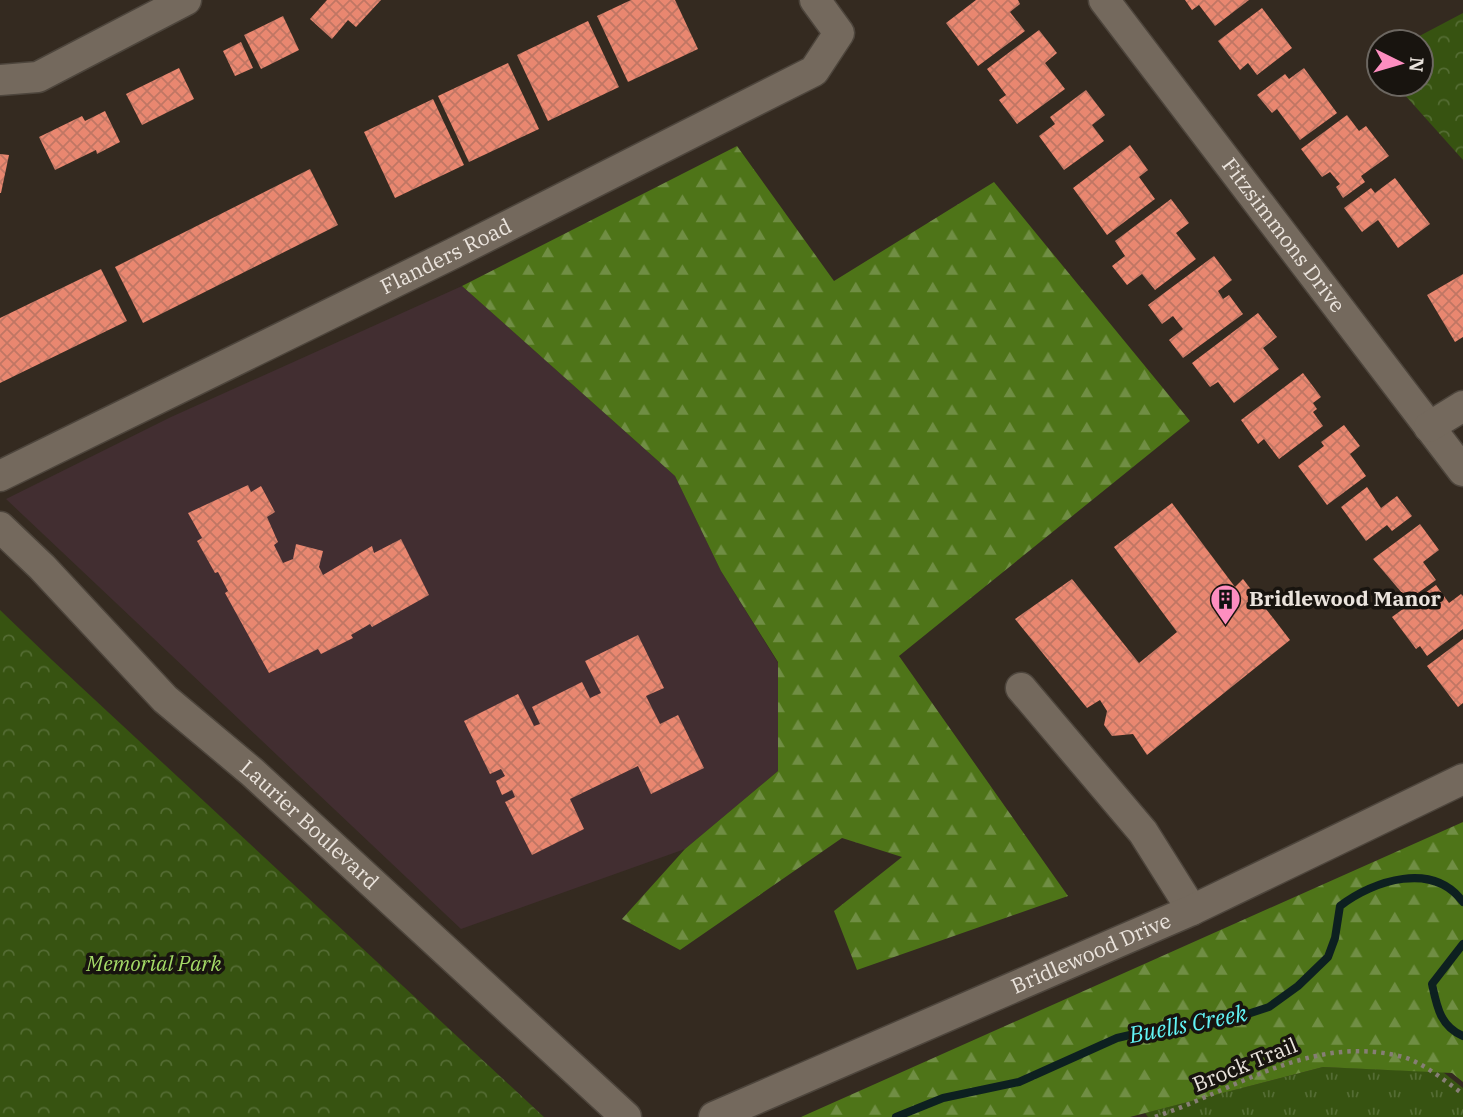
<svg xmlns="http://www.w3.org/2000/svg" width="1463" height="1117" font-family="'IBM Plex Serif',serif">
	<defs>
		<pattern id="grass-tufts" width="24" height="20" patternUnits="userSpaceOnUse" patternTransform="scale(1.75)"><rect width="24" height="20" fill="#375311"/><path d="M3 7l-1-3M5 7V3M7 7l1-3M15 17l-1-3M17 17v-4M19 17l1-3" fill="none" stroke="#546c33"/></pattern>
		<pattern id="forest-firs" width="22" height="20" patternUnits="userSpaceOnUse" patternTransform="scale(1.75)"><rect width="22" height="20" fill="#4e7418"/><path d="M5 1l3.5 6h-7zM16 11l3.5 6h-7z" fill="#708e44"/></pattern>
		<pattern id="park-crowns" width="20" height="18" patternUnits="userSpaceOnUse" patternTransform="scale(1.75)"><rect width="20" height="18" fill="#375311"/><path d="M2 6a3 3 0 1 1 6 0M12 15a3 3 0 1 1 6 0" fill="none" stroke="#546c33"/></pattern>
		<pattern id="building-cross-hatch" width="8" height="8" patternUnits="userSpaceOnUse" patternTransform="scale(1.75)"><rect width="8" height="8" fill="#e98770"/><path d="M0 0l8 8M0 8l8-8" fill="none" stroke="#c07664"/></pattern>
	</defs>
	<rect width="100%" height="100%" fill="#342a20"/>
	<polygon fill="#422e31" points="462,286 675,476 721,571 778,663 778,771 685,849 461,929 6,499 171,417"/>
	<polygon fill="url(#grass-tufts)" points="1323,1067 1443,1072 1463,1088 1463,1117 1148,1117 1145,1113"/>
	<g fill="url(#forest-firs)">
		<polygon points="737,146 834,281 994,182 1190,421 899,656 1068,896 857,970 834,911 902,857 842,838 680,950 622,919 685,849 778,771 778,662 721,571 675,476 462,286"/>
		<polygon points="1463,822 1463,1082 1452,1073 1323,1067 1130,1117 801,1117"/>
	</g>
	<g fill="url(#park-crowns)">
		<polygon points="1463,13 1463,160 1395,84 1421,84 1421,42 1408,42"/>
		<polygon points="0,610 52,660 544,1117 0,1117"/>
	</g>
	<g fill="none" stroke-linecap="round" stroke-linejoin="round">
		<g stroke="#0d2020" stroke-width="8">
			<path d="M1463,944L1432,984C1437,1007 1440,1026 1463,1036"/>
			<path d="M896,1117L943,1098L1019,1082L1117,1038L1169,1026L1220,1023L1269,1007L1298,986L1328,957L1335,938L1340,906C1374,880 1433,861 1463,902"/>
		</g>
	</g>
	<g fill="url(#building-cross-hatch)">
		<polygon points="327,0 381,0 356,27 348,20 332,39 310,19"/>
		<polygon points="631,0 675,0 698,49 628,82 597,16"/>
		<polygon points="976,0 1018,0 1020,4 1010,12 1025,31 978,66 946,23"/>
		<polygon points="1185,0 1249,0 1215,26 1199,5 1192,10"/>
		<polygon points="1262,8 1292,48 1257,75 1248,63 1240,70 1218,41"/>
		<polygon points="283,16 299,50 261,69 244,35"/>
		<polygon points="588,21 619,87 548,121 517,55"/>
		<polygon points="1039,30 1057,53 1045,63 1065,89 1017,124 999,100 1006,95 987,69"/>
		<polygon points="241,42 253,68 235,76 223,51"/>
		<polygon points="508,63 539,129 469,162 438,96"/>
		<polygon points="179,68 194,99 142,125 126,94"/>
		<polygon points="1304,68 1337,113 1300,140 1277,109 1272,113 1257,95 1285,74 1289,79"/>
		<polygon points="1086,90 1105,115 1092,125 1104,141 1064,170 1039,136 1055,124 1050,117"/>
		<polygon points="433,99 464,165 395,198 364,132"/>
		<polygon points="105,111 120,142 97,154 96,150 55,170 39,137 82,116 85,121"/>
		<polygon points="1347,115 1359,131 1366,126 1389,156 1361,176 1365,182 1343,198 1336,187 1340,184 1330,172 1322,177 1301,149"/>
		<polygon points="1130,145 1148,170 1139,177 1155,199 1107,235 1073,188"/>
		<polygon points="0,154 9,155 1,193 0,193"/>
		<polygon points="310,169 338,225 143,323 115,267"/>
		<polygon points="1395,178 1430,224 1398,248 1378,220 1362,232 1344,208 1371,188 1375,193"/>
		<polygon points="1171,199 1189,223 1176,233 1196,259 1155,290 1142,274 1127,285 1112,266 1125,256 1115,241"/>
		<polygon points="1214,256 1232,280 1218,291 1223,299 1229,295 1243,314 1183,358 1169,340 1183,329 1173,316 1162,324 1148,305"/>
		<polygon points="101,269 127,321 0,383 0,318"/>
		<polygon points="1463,274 1463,337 1455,342 1427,295"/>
		<polygon points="1258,313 1277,337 1263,348 1279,369 1234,403 1218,382 1210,387 1192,363"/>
		<polygon points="1303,373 1321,397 1313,403 1317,409 1313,412 1323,426 1279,459 1264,439 1258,444 1241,420"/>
		<polygon points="1344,425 1360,446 1350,454 1366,476 1327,505 1298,466 1324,446 1321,442"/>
		<polygon points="248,485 251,492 261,486 275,512 267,517 278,542 274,545 283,563 293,559 296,544 323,551 319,567 323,575 372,546 374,553 401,539 429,595 372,627 370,624 351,635 353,638 321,654 318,649 269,673 225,593 228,591 218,572 215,573 197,541 202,538 188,513"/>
		<polygon points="1367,487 1381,508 1397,496 1412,516 1392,531 1387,525 1366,541 1341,507"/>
		<polygon points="1172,503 1235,587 1243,579 1290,640 1147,755 1133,734 1112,736 1104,725 1107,711 1100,700 1087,708 1015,619 1072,579 1139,663 1177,632 1114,547"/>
		<polygon points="1420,524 1439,550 1423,562 1436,580 1408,600 1373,559"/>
		<polygon points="1436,585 1449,603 1461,594 1463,596 1463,629 1427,656 1420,646 1416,649 1392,617"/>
		<polygon points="638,635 664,688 646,696 660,724 678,715 704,768 651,794 638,766 570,799 584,829 532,855 505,802 515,797 512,790 502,795 496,781 505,776 501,769 490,774 464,721 518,694 534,726 540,724 532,707 582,682 590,698 601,693 585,661"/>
		<polygon points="1463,639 1463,703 1458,707 1427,666"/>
	</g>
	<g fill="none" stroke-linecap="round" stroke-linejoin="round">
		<defs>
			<g id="minor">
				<path id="s1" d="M1104,0L1463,471"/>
				<polyline points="0,80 38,77 186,0"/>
				<polyline points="1429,427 1463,406"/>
				<path id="s2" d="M0,476L454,253L814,71L839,33L815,0"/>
				<path id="s3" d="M0,527L42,567L165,699L252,772L626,1117"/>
				<polyline points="1021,688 1143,832 1192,910"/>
				<path id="s4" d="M714,1117L1192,910L1463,779"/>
			</g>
		</defs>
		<use href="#minor" stroke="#4d453c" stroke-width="33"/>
		<path stroke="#867e75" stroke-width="4.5" stroke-dasharray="3.5 5" stroke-linecap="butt" d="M1155,1117C1237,1089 1314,1033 1403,1057C1424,1063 1445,1081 1463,1094"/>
		<use href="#minor" stroke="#74695d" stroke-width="30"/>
	</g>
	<defs>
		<symbol id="building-pin" viewBox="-11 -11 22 30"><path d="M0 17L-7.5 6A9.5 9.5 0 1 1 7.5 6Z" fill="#fd8ec0" stroke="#18140f"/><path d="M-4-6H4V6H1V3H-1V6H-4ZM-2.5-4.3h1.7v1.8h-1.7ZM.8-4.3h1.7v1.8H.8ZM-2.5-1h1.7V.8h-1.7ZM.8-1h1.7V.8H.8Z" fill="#111"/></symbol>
	</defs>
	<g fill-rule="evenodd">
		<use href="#building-pin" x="1208" y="582" width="35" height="47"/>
	</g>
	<g text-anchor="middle" stroke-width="7" stroke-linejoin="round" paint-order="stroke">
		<g font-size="21" fill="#ebe4dd" stroke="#18140f">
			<text dy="7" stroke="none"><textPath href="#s1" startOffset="296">Fitzsimmons Drive</textPath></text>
			<text dy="7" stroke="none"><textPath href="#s2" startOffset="497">Flanders Road</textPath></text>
			<text dy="7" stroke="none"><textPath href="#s3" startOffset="430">Laurier Boulevard</textPath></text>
			<text dy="7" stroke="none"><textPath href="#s4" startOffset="411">Bridlewood Drive</textPath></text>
			<text transform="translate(1245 1065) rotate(-22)" y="7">Brock Trail</text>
		</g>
		<g font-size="21" font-weight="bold" fill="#ebe4dd" stroke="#18140f" text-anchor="start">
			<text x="1249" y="606">Bridlewood Manor</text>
		</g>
		<g font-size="21" font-style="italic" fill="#a4da67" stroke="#18140f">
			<text x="154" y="971">Memorial Park</text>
		</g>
		<g font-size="23" font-style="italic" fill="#62f5f6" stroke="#18140f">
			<text transform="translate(1188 1024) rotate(-11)" y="8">Buells Creek</text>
		</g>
	</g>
	<g transform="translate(1400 63) rotate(95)"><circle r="33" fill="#18140f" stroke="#6c6761" stroke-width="2"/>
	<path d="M0-5L12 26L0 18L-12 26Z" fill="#fd8ec0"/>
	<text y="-10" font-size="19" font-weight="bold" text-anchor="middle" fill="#ebe4dd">N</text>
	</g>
</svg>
